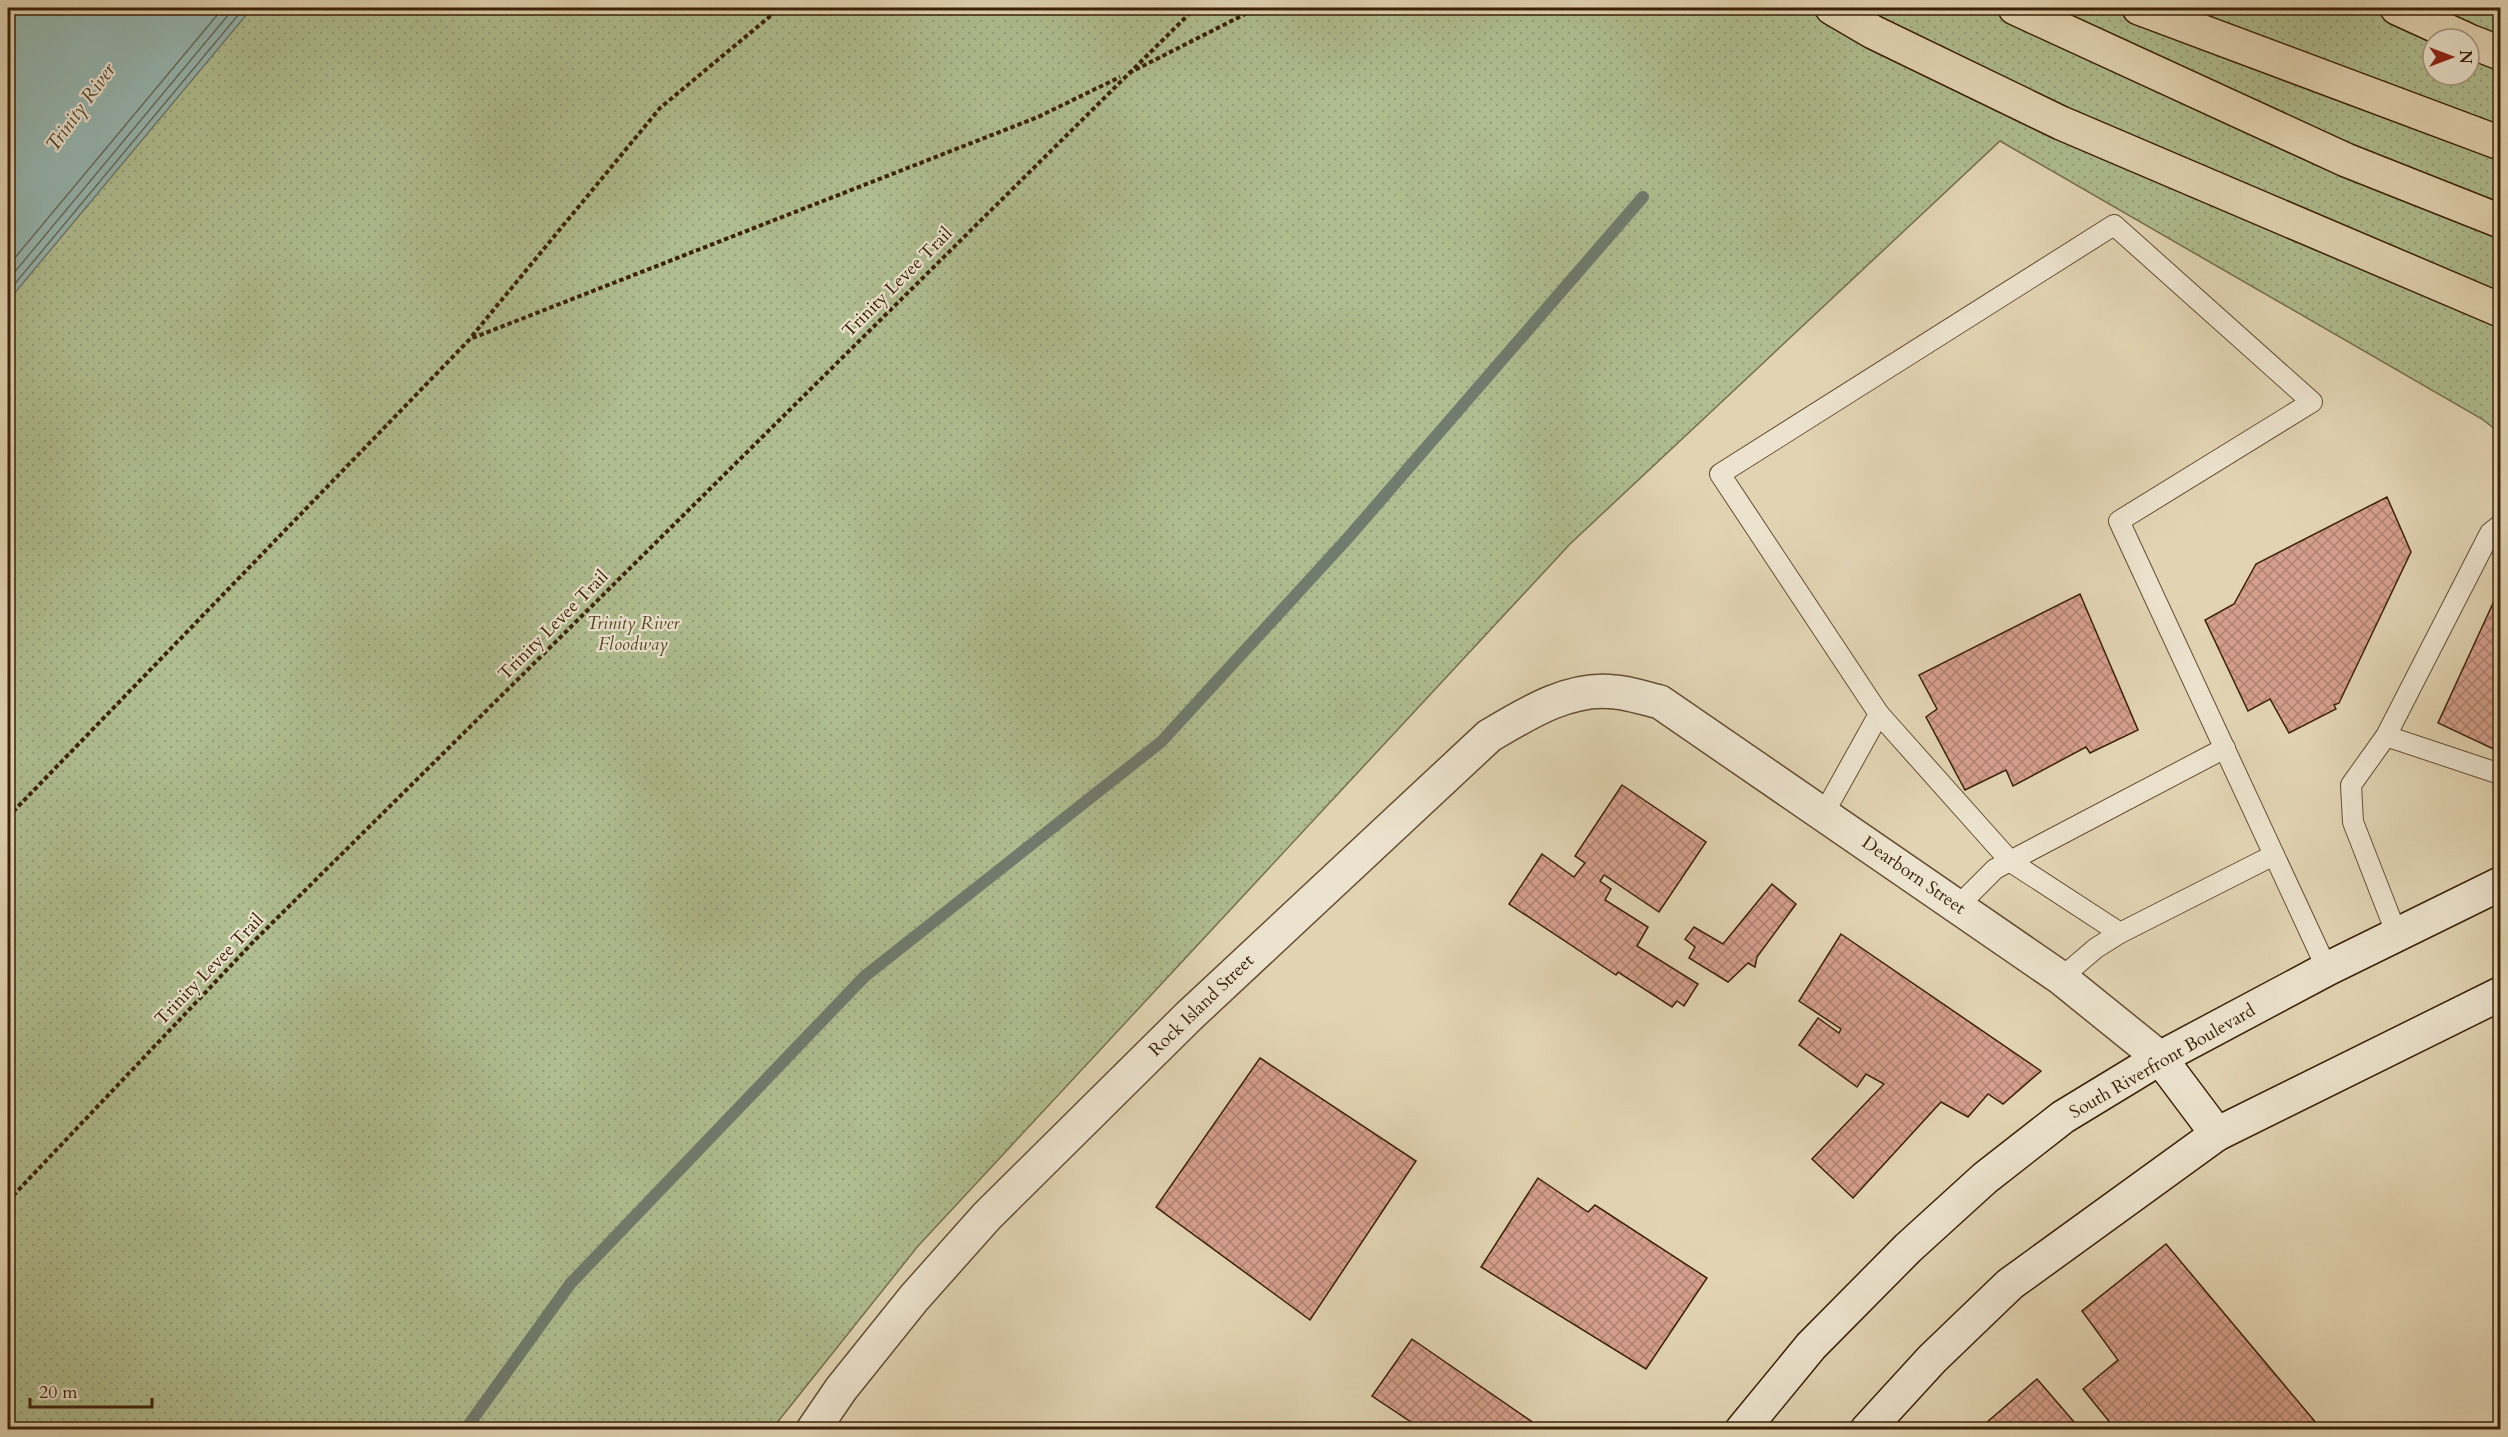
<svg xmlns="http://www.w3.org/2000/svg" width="2508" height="1437" font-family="Cardo,serif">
	<defs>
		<pattern id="grass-dots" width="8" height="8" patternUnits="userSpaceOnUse" patternTransform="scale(1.5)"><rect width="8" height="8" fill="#afbd90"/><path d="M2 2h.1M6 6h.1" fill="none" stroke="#97a27b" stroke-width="1.8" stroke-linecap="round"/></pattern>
		<pattern id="building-cross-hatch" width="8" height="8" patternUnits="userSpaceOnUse" patternTransform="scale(1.5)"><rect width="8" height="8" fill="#d59f8d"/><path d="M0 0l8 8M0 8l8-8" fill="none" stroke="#ae8171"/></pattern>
	</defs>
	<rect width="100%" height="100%" fill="#e2d4b3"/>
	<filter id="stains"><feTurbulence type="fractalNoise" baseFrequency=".00333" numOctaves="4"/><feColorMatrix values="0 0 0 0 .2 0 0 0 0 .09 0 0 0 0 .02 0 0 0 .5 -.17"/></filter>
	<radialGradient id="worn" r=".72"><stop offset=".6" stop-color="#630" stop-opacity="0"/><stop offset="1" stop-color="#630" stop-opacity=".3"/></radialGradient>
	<path fill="url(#grass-dots)" stroke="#756f4c" stroke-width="1.5" fill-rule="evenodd" d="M8,8H2500V433L2482,419L2000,141L1570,544L918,1246L772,1429H8ZM2433,39H2469V75H2433Z"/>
	<polygon fill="#95b7b2" stroke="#717b6e" stroke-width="1.5" points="8,8 252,8 8,301"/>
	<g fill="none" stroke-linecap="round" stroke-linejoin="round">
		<g stroke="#686c5c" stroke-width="1.5">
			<polyline points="8,266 223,8"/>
			<polyline points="8,280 234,8"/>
			<polyline points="8,292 244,8"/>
		</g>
		<polyline stroke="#717b6e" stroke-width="12" points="465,1430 570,1284 865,976 1161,742 1347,539 1643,197"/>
	</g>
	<g fill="url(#building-cross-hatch)" stroke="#3b2107" stroke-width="1.5">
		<polygon points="2387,497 2411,552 2339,703 2334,705 2336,709 2289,733 2270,699 2248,711 2205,620 2234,604 2256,564"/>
		<polygon points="2500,588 2500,752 2438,723"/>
		<polygon points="2080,594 2138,730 2090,753 2086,747 2013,786 2006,770 1965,790 1926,717 1937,709 1919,675"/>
		<polygon points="1622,785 1706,842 1659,912 1604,875 1600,881 1611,889 1605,900 1648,927 1637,946 1698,984 1684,1006 1677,1001 1672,1007 1618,972 1616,975 1509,904 1542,854 1574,877 1585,863 1575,856"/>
		<polygon points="1772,884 1796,904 1757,957 1755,967 1748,963 1728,982 1689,958 1695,947 1685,939 1694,927 1723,944"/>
		<polygon points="1841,934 2041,1071 2003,1104 1988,1094 1968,1117 1941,1102 1853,1198 1812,1159 1884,1084 1866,1074 1857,1087 1799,1045 1818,1018 1839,1033 1841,1029 1799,1001"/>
		<polygon points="1260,1058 1416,1161 1310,1320 1156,1207"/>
		<polygon points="1538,1178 1588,1212 1595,1205 1707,1278 1646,1369 1481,1267"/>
		<polygon points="2166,1244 2322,1430 2116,1430 2083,1389 2118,1360 2082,1311"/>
		<polygon points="1412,1339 1544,1430 1423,1430 1372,1396"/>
		<polygon points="2037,1379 2081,1430 1978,1430"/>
	</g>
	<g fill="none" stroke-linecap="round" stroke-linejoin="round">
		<defs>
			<g id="lane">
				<polyline points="1879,714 2011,862 2120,933 2274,855"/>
				<polyline points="2386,736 2500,774"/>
				<polyline points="1824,813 1879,714 1720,474 2114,225 2312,402 2119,521 2327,969"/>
				<polyline points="1958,906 1995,869 2225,748"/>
				<polyline points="2397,935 2353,822 2351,785 2386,736 2490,533 2500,525"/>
				<polyline points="2061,978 2096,948 2120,933"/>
			</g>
			<path id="street" d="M813,1430L841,1389L914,1298L987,1216L1189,1016L1489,736C1526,714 1570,686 1615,692C1630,693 1646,699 1660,702L2061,978L2160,1058"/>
			<g id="secondary">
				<polyline points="2160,1058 2217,1134"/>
				<polyline points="1742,1430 1811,1346 1908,1248 1985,1178 2063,1117 2160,1058 2327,969 2500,884"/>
				<polyline points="1867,1430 1932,1359 2010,1284 2217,1134 2500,994"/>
			</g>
			<g id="highway">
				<polyline points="1832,8 1873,32 2061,123 2500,310"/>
				<polyline points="2015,8 2346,160 2500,221"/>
				<polyline points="2139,8 2500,143"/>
				<polyline points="2397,8 2465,39"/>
				<polyline points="2469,41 2500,53"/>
			</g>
		</defs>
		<use href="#lane" stroke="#654e32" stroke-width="22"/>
		<use href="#street" stroke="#654e32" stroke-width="36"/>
		<use href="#secondary" stroke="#3b2107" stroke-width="36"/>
		<use href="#highway" stroke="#3b2107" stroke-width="36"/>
		<g stroke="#3b2107" stroke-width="4" stroke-dasharray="4.5 3" stroke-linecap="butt">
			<polyline points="1129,73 1257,8"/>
			<polyline points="472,336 660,108 780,8"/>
			<polyline points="8,817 470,339 1038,117 1120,77"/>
			<polyline points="8,1201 256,939 1195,8"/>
		</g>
		<use href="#lane" stroke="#ece3ce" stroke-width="20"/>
		<use href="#street" stroke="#ece3ce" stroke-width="33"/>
		<use href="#secondary" stroke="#ece3ce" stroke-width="33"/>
		<use href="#highway" stroke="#e2d4b3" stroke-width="33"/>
	</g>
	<g text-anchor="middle" stroke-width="4.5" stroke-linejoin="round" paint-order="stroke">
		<g font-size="18" fill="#3b2107" stroke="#ece3ce">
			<text transform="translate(897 282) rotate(-45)" y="6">Trinity Levee Trail</text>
			<text transform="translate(553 625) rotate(-45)" y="6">Trinity Levee Trail</text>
			<text transform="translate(1914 875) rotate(35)" y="6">Dearborn Street</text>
			<text transform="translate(209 969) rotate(-46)" y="6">Trinity Levee Trail</text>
			<text transform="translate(1201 1005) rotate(-44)" y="6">Rock Island Street</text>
			<text transform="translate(2162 1061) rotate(-30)" y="6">South Riverfront Boulevard</text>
		</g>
		<g font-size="18" font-style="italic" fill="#584829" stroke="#ece3ce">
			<text x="633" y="629">Trinity River<tspan x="633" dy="21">Floodway</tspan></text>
		</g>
		<g font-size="20" font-style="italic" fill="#524632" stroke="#ece3ce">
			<text transform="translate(80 107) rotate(-54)" y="7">Trinity River</text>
		</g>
	</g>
	<rect width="2508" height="1437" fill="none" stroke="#e2d4b3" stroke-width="30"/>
	<rect x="9" y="9" width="2490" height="1419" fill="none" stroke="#3b2107" stroke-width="3"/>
	<rect x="15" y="15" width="2478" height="1407" fill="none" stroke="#3b2107" stroke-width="1.5"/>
	<g transform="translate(2451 57) rotate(90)"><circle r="28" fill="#ece3ce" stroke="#a5957e" stroke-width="1.5"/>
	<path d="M0-4.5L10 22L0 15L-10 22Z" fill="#8f2418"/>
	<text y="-9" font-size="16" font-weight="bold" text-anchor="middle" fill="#3b2107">N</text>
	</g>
	<path d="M30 1398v9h122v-9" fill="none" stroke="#3b2107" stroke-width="3"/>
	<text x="39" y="1398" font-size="18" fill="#3b2107" stroke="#ece3ce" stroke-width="4.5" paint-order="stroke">20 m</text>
	<rect width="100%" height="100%" filter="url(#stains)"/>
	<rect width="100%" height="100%" fill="url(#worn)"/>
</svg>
